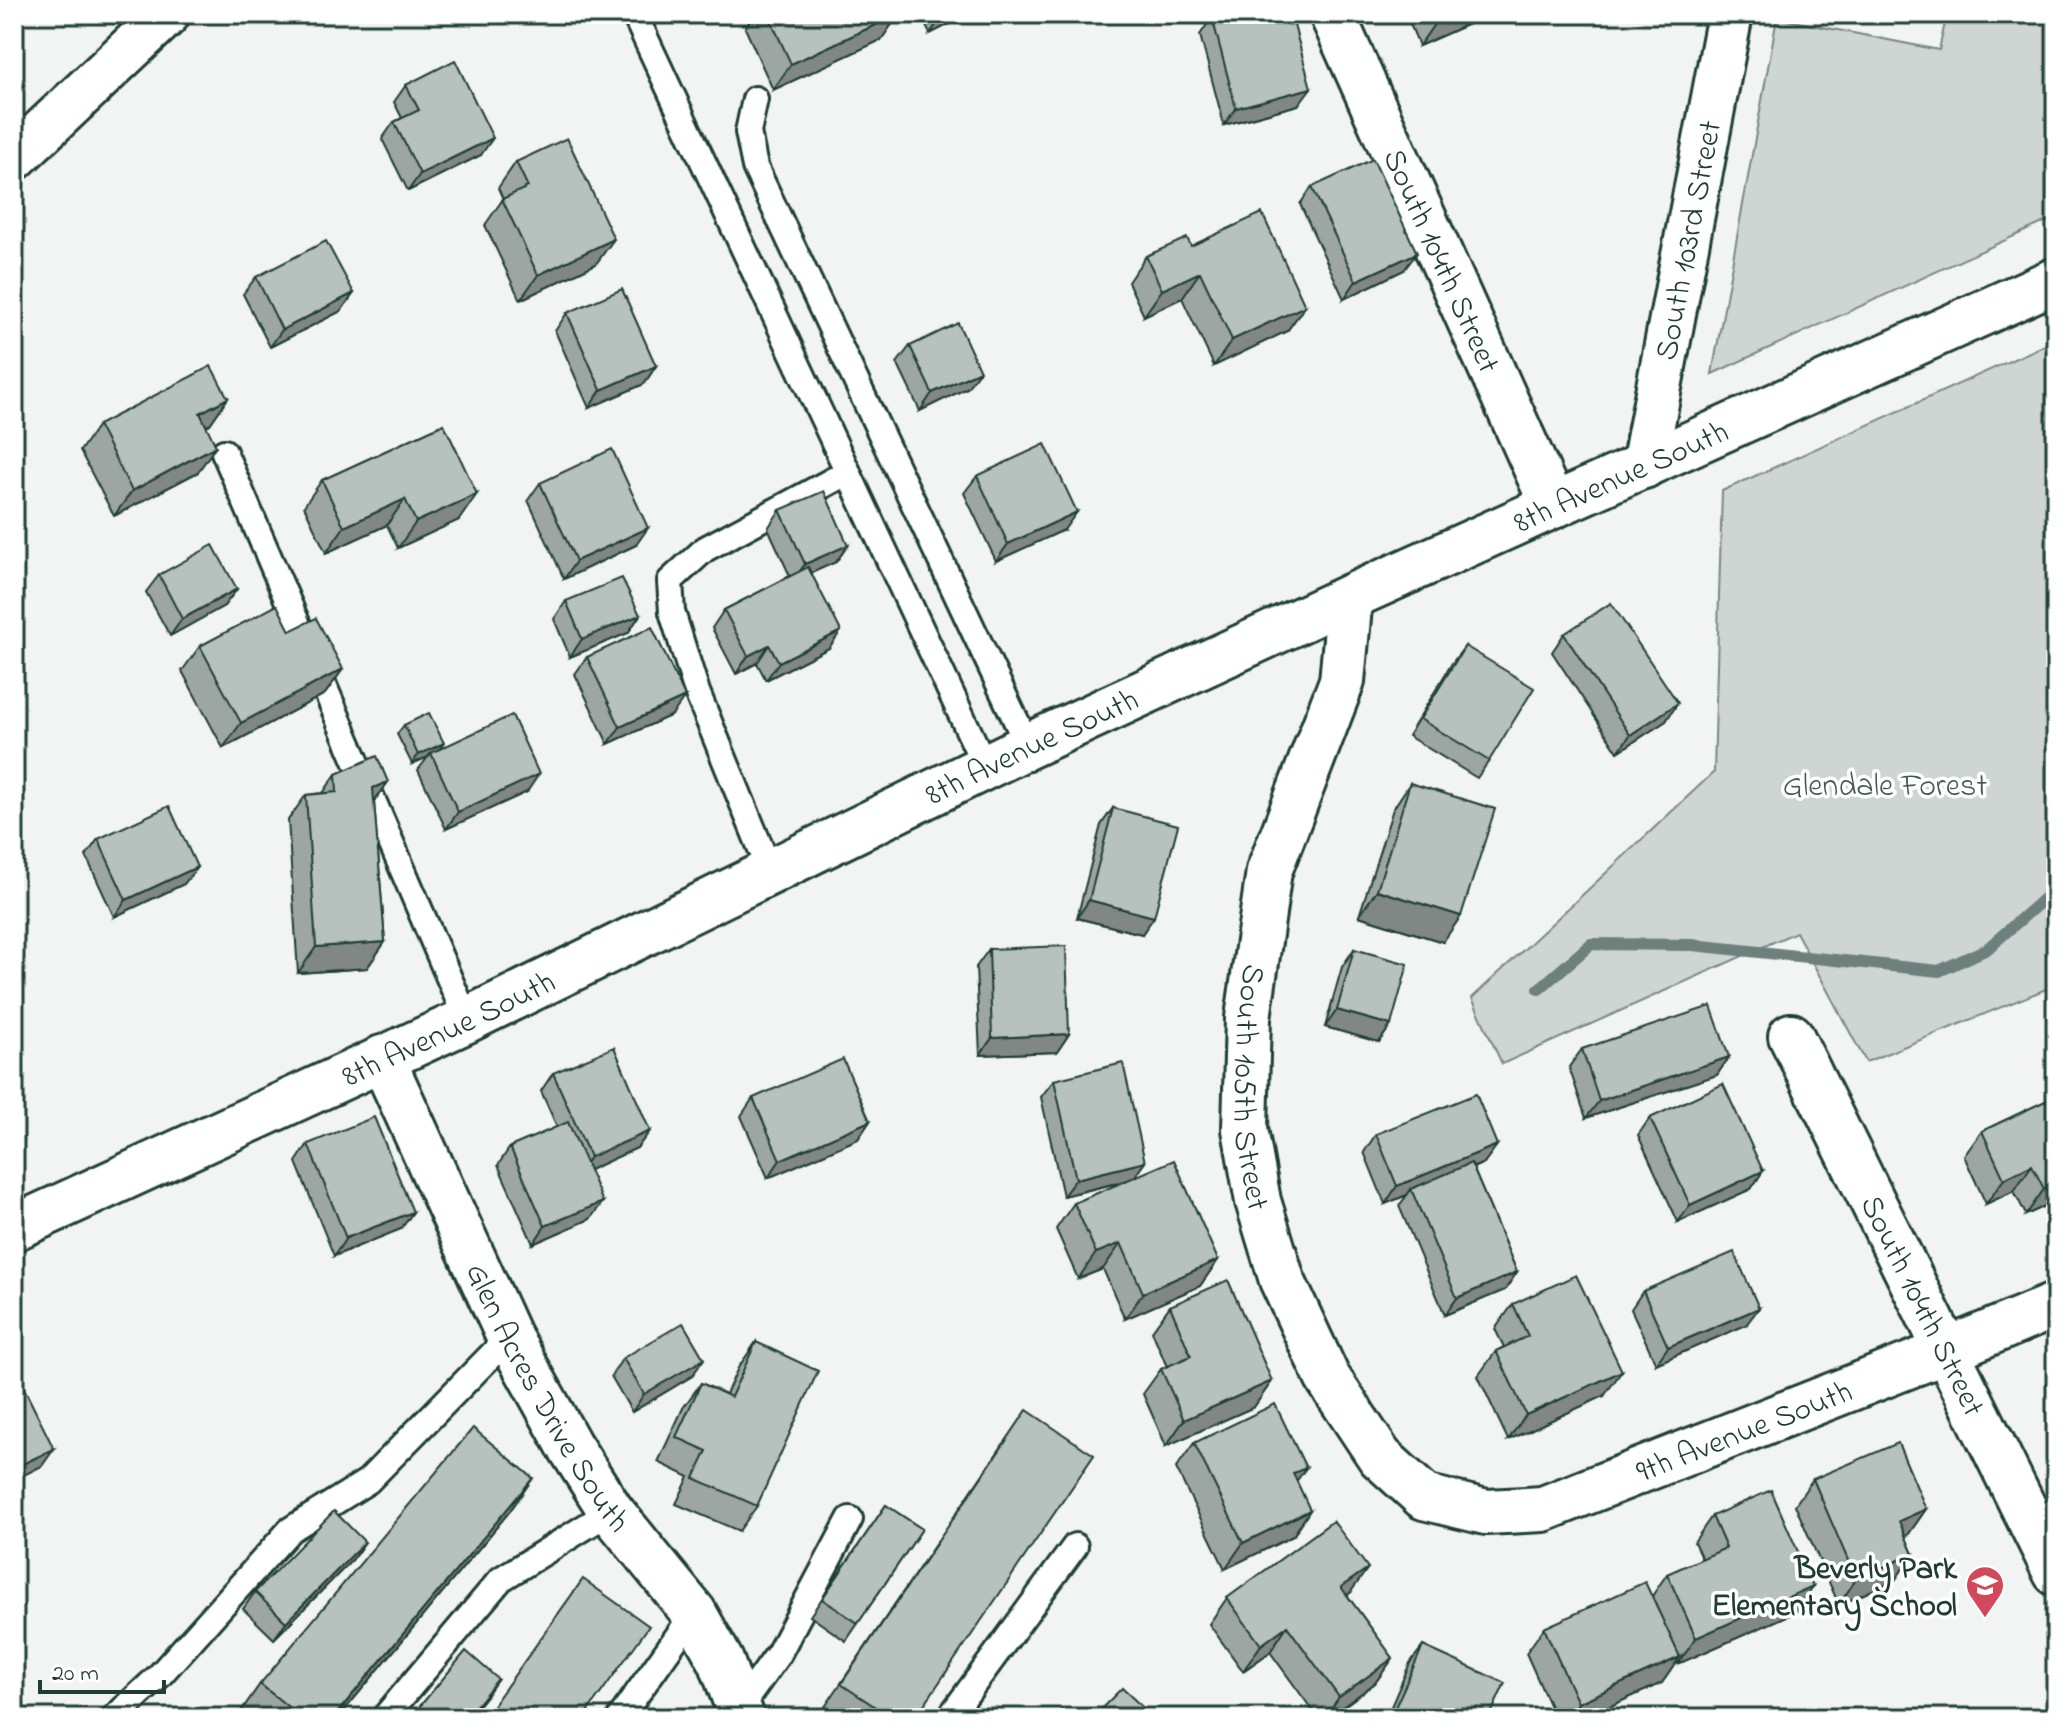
<svg xmlns="http://www.w3.org/2000/svg" width="2070" height="1732" font-family="'Indie Flower',sans-serif">
	<rect width="100%" height="100%" fill="#f2f3f3"/>
	<filter id="ink" filterUnits="userSpaceOnUse"><feTurbulence type="fractalNoise" baseFrequency=".0125" numOctaves="2"/><feDisplacementMap in="SourceGraphic" scale="16" xChannelSelector="R" yChannelSelector="G"/><feConvolveMatrix kernelMatrix="1 2 1 2 8 2 1 2 1" color-interpolation-filters="sRGB"/></filter>
	<g filter="url(#ink)">
		<g fill="#ced5d3" stroke="#768984" stroke-width="2">
			<polygon points="1947,14 2056,14 2056,217 1712,374 1777,18 1939,50"/>
			<polygon points="2056,340 2056,985 1866,1062 1796,932 1502,1064 1472,998 1714,772 1722,491"/>
		</g>
		<g fill="none" stroke-linecap="round" stroke-linejoin="round">
			<polyline stroke="#6d807b" stroke-width="12" points="1539,989 1591,944 1693,945 1939,971 1987,949 2056,888"/>
			<defs>
				<g id="lane">
					<polyline points="638,22 985,766"/>
					<polyline points="755,99 748,132 755,167 1028,746"/>
					<polyline points="224,452 467,1020"/>
					<polyline points="770,871 697,692 672,612 670,581 705,549 848,472"/>
					<polyline points="739,1709 779,1653 850,1519"/>
					<polyline points="114,1718 159,1676 290,1530 368,1481 509,1337"/>
					<polyline points="384,1718 501,1579 611,1511"/>
					<polyline points="620,1718 694,1613"/>
					<polyline points="949,1718 1075,1546"/>
				</g>
				<g id="street">
					<path id="s1" d="M1332,14L1553,506"/>
					<path id="s2" d="M1644,466L1730,14"/>
					<path id="s3" d="M1350,597L1342,681L1269,871L1248,1018L1245,1129L1258,1201L1282,1280L1327,1377L1380,1457L1424,1497L1486,1512L1543,1509L1948,1350L2056,1305"/>
					<path id="s4" d="M1791,1036L2056,1573"/>
					<path id="s5" d="M382,1058L509,1337L569,1445L611,1511L694,1613L721,1661L742,1718"/>
				</g>
				<g id="secondary">
					<path id="s6" d="M14,1228L467,1020L1028,746L1350,597L2056,280"/>
				</g>
				<polyline id="highway" points="14,158 167,14"/>
			</defs>
			<use href="#lane" stroke="#1f3d34" stroke-width="30"/>
			<use href="#street" stroke="#1f3d34" stroke-width="50"/>
			<use href="#secondary" stroke="#1f3d34" stroke-width="50"/>
			<use href="#highway" stroke="#1f3d34" stroke-width="50"/>
			<use href="#lane" stroke="#fff" stroke-width="24"/>
			<use href="#street" stroke="#fff" stroke-width="44"/>
			<use href="#secondary" stroke="#fff" stroke-width="44"/>
			<use href="#highway" stroke="#fff" stroke-width="44"/>
		</g>
		<g fill="#9da6a3" stroke="#1f3d34" stroke-width="2">
			<polygon points="755,14 899,14 881,40 773,90 745,28"/>
			<polygon points="920,14 969,14 930,34"/>
			<polygon points="1406,14 1491,14 1419,46"/>
			<polygon points="1212,17 1298,105 1224,125 1200,35"/>
			<polygon points="406,85 481,155 408,191 382,139 394,122 402,118 394,102"/>
			<polygon points="516,162 596,264 520,300 485,225 503,199 498,188"/>
			<polygon points="1312,187 1404,270 1344,299 1300,204"/>
			<polygon points="1191,246 1305,306 1287,331 1214,366 1182,298 1144,316 1128,282 1146,256"/>
			<polygon points="256,277 354,293 341,311 270,347 243,294"/>
			<polygon points="567,313 656,366 644,384 589,408 555,331"/>
			<polygon points="910,346 967,388 920,411 897,363"/>
			<polygon points="228,398 210,424 206,426 198,472 114,516 80,451 98,425"/>
			<polygon points="444,424 459,520 398,548 387,525 326,553 304,506 322,480"/>
			<polygon points="977,476 1064,530 996,561 964,493"/>
			<polygon points="540,483 636,545 564,579 528,500"/>
			<polygon points="780,510 848,545 836,562 811,573 829,648 766,680 757,663 736,674 712,628 724,610 790,576 768,528"/>
			<polygon points="159,575 237,589 224,606 170,636 146,592"/>
			<polygon points="566,601 640,615 628,633 570,657 554,619"/>
			<polygon points="1564,634 1666,721 1618,752 1552,652"/>
			<polygon points="200,646 343,669 325,694 223,748 182,671"/>
			<polygon points="1465,646 1489,761 1477,778 1408,736 1452,663"/>
			<polygon points="587,657 672,715 608,744 575,674"/>
			<polygon points="404,725 440,748 527,792 446,829 418,770 428,757 412,764 397,734"/>
			<polygon points="336,774 388,782 374,802 385,942 367,968 298,973 288,820 306,795 323,793"/>
			<polygon points="1410,783 1443,942 1359,916 1393,809"/>
			<polygon points="1113,808 1142,934 1077,918 1101,825"/>
			<polygon points="98,839 197,867 184,884 114,917 86,856"/>
			<polygon points="989,949 1069,1034 1057,1052 980,1055 976,967"/>
			<polygon points="1354,949 1391,1025 1379,1042 1325,1027 1342,967"/>
			<polygon points="1582,1049 1729,1057 1717,1075 1586,1118 1569,1067"/>
			<polygon points="553,1073 650,1131 637,1148 589,1170 590,1219 533,1244 498,1165 510,1147 557,1127 541,1091"/>
			<polygon points="1054,1080 1145,1162 1134,1177 1218,1260 1200,1286 1125,1319 1103,1269 1078,1279 1056,1229 1074,1203 1127,1181 1063,1196 1041,1097"/>
			<polygon points="2056,1096 2056,1201 2026,1215 2014,1191 1986,1204 1964,1156 1982,1131"/>
			<polygon points="753,1098 870,1121 858,1139 768,1178 741,1116"/>
			<polygon points="1650,1118 1763,1171 1751,1189 1678,1222 1638,1135"/>
			<polygon points="1376,1134 1497,1145 1484,1163 1473,1168 1517,1272 1505,1290 1445,1315 1399,1206 1407,1195 1385,1204 1364,1152"/>
			<polygon points="308,1144 413,1212 401,1229 334,1256 296,1162"/>
			<polygon points="1643,1291 1746,1325 1656,1364 1631,1309"/>
			<polygon points="1513,1304 1604,1396 1508,1440 1478,1376 1496,1351 1504,1347 1495,1329"/>
			<polygon points="1170,1306 1272,1381 1254,1407 1166,1446 1143,1394 1161,1369 1167,1367 1152,1331"/>
			<polygon points="756,1342 757,1506 739,1531 676,1504 689,1477 658,1462 683,1408 701,1383 726,1394 738,1368"/>
			<polygon points="623,1358 692,1376 632,1412 611,1376"/>
			<polygon points="1004,1443 915,1718 818,1717"/>
			<polygon points="1194,1443 1310,1510 1293,1536 1225,1569 1176,1468"/>
			<polygon points="533,1478 510,1511 338,1718 238,1718 237,1717 260,1684"/>
			<polygon points="1813,1479 1926,1509 1908,1535 1905,1536 1913,1554 1895,1580 1839,1605 1795,1505"/>
			<polygon points="886,1505 922,1529 846,1641 810,1616"/>
			<polygon points="1712,1516 1813,1586 1796,1612 1678,1664 1677,1661 1662,1683 1584,1718 1555,1718 1526,1653 1544,1628 1652,1596 1667,1574 1702,1559 1694,1542"/>
			<polygon points="353,1559 274,1639 243,1609 255,1592"/>
			<polygon points="1350,1593 1347,1595 1393,1658 1375,1683 1328,1718 1318,1718 1270,1652 1243,1671 1209,1624 1227,1598"/>
			<polygon points="1423,1646 1489,1718 1386,1718 1410,1663"/>
		</g>
		<g fill="#808784" stroke="#1f3d34" stroke-width="2">
			<polygon points="899,14 881,40 773,90 791,64"/>
			<polygon points="943,14 969,14 930,34"/>
			<polygon points="1451,14 1491,14 1419,46 1437,20"/>
			<polygon points="1311,88 1298,105 1224,125 1236,108"/>
			<polygon points="493,138 481,155 408,191 420,174"/>
			<polygon points="614,239 596,264 520,300 538,275"/>
			<polygon points="1417,253 1404,270 1344,299 1356,281"/>
			<polygon points="1200,272 1182,298 1144,316 1162,290"/>
			<polygon points="354,293 341,311 270,347 282,330"/>
			<polygon points="1305,306 1287,331 1214,366 1232,340"/>
			<polygon points="656,366 644,384 589,408 601,390"/>
			<polygon points="980,371 967,388 920,411 932,393"/>
			<polygon points="228,398 210,424 182,439 200,413"/>
			<polygon points="216,446 198,472 114,516 132,491"/>
			<polygon points="477,494 459,520 398,548 416,522"/>
			<polygon points="405,499 387,525 326,553 344,527"/>
			<polygon points="1077,512 1064,530 996,561 1008,544"/>
			<polygon points="648,528 636,545 564,579 576,561"/>
			<polygon points="848,545 836,562 793,581 805,564"/>
			<polygon points="237,589 224,606 170,636 182,619"/>
			<polygon points="640,615 628,633 570,657 582,639"/>
			<polygon points="841,631 829,648 766,680 779,662"/>
			<polygon points="769,645 757,663 736,674 748,656"/>
			<polygon points="343,669 325,694 223,748 241,723"/>
			<polygon points="685,697 672,715 608,744 620,727"/>
			<polygon points="1678,703 1666,721 1618,752 1630,735"/>
			<polygon points="444,743 437,752 431,753 428,757 412,764 418,755"/>
			<polygon points="539,774 527,792 446,829 458,812"/>
			<polygon points="388,782 370,807 373,788"/>
			<polygon points="197,867 184,884 114,917 126,900"/>
			<polygon points="1377,890 1461,916 1443,942 1359,916"/>
			<polygon points="1089,900 1154,917 1142,934 1077,918"/>
			<polygon points="385,942 367,968 298,973 316,947"/>
			<polygon points="1337,1010 1391,1025 1379,1042 1325,1027"/>
			<polygon points="1069,1034 1057,1052 980,1055 992,1038"/>
			<polygon points="1729,1057 1717,1075 1586,1118 1599,1101"/>
			<polygon points="870,1121 858,1139 768,1178 780,1160"/>
			<polygon points="650,1131 637,1148 578,1175 590,1157"/>
			<polygon points="1497,1145 1484,1163 1413,1192 1411,1189 1407,1195 1385,1204 1397,1186"/>
			<polygon points="1145,1162 1133,1179 1063,1196 1076,1179"/>
			<polygon points="2032,1165 2014,1191 1986,1204 2004,1179"/>
			<polygon points="1763,1171 1751,1189 1678,1222 1690,1205"/>
			<polygon points="2056,1184 2056,1201 2026,1215 2044,1189"/>
			<polygon points="603,1202 590,1219 533,1244 545,1226"/>
			<polygon points="413,1212 401,1229 334,1256 346,1238"/>
			<polygon points="1121,1243 1103,1269 1078,1279 1096,1253"/>
			<polygon points="1218,1260 1200,1286 1125,1319 1143,1293"/>
			<polygon points="1517,1272 1505,1290 1445,1315 1457,1298"/>
			<polygon points="1759,1308 1746,1325 1656,1364 1668,1347"/>
			<polygon points="704,1359 692,1376 632,1412 644,1394"/>
			<polygon points="1622,1371 1604,1396 1508,1440 1526,1415"/>
			<polygon points="1272,1381 1254,1407 1166,1446 1184,1420"/>
			<polygon points="54,1449 42,1466 14,1480 14,1468"/>
			<polygon points="1306,1468 1288,1493 1293,1473"/>
			<polygon points="533,1478 510,1511 338,1718 333,1718"/>
			<polygon points="1926,1509 1908,1535 1881,1547 1899,1521"/>
			<polygon points="1310,1510 1293,1536 1225,1569 1243,1543"/>
			<polygon points="365,1542 353,1559 274,1639 286,1622"/>
			<polygon points="1913,1554 1895,1580 1839,1605 1856,1579"/>
			<polygon points="1368,1568 1350,1593 1323,1613 1341,1587"/>
			<polygon points="1813,1586 1796,1612 1678,1664 1696,1638"/>
			<polygon points="1287,1626 1270,1652 1243,1671 1261,1645"/>
			<polygon points="1680,1657 1662,1683 1584,1718 1568,1718 1578,1703"/>
			<polygon points="1393,1658 1375,1683 1328,1718 1325,1718 1339,1697"/>
			<polygon points="498,1679 486,1696 468,1718 466,1718"/>
		</g>
		<g fill="#b7c1bd" stroke="#1f3d34" stroke-width="2">
			<polygon points="768,14 899,14 791,64"/>
			<polygon points="1225,14 1291,14 1311,88 1236,108 1212,17"/>
			<polygon points="1434,14 1451,14 1437,20"/>
			<polygon points="455,60 493,138 420,174 394,122 419,110 406,85"/>
			<polygon points="567,138 614,239 538,275 502,199 528,187 516,162"/>
			<polygon points="1373,159 1417,253 1356,281 1312,187"/>
			<polygon points="1262,213 1305,306 1232,340 1200,272 1162,290 1146,256 1187,238 1191,246"/>
			<polygon points="326,241 354,293 282,330 256,277"/>
			<polygon points="622,289 656,366 601,390 567,313"/>
			<polygon points="958,323 980,371 932,393 910,346"/>
			<polygon points="211,366 228,398 200,413 216,446 132,491 98,425"/>
			<polygon points="444,424 477,494 416,522 405,499 344,527 322,480"/>
			<polygon points="1045,444 1077,512 1008,544 977,476"/>
			<polygon points="612,449 648,528 576,561 540,483"/>
			<polygon points="824,491 848,545 805,564 780,510"/>
			<polygon points="213,545 237,589 182,619 159,575"/>
			<polygon points="808,567 841,631 779,662 769,645 748,656 724,610"/>
			<polygon points="622,578 640,615 582,639 566,601"/>
			<polygon points="1611,603 1678,703 1630,735 1564,634"/>
			<polygon points="277,605 290,631 316,618 343,669 241,723 200,646"/>
			<polygon points="652,627 685,697 620,727 587,657"/>
			<polygon points="1465,646 1534,688 1489,761 1420,719"/>
			<polygon points="429,713 444,743 418,755 404,725"/>
			<polygon points="512,715 539,774 458,812 431,753"/>
			<polygon points="377,756 388,782 373,788 385,942 316,947 306,795 337,792 336,774"/>
			<polygon points="1410,783 1495,809 1461,916 1377,890"/>
			<polygon points="169,806 197,867 126,900 98,839"/>
			<polygon points="1113,808 1178,825 1154,917 1089,900"/>
			<polygon points="1066,946 1069,1034 992,1038 989,949"/>
			<polygon points="1354,949 1408,964 1391,1025 1337,1010"/>
			<polygon points="1711,1006 1729,1057 1599,1101 1582,1049"/>
			<polygon points="614,1047 650,1131 590,1157 553,1073"/>
			<polygon points="843,1059 870,1121 780,1160 753,1098"/>
			<polygon points="1123,1063 1145,1162 1076,1179 1054,1080"/>
			<polygon points="1723,1084 1763,1171 1690,1205 1650,1118"/>
			<polygon points="1476,1094 1497,1145 1397,1186 1376,1134"/>
			<polygon points="2056,1096 2056,1184 2044,1189 2032,1165 2004,1179 1982,1131"/>
			<polygon points="374,1117 413,1212 346,1238 308,1144"/>
			<polygon points="568,1122 603,1202 545,1226 510,1147"/>
			<polygon points="1174,1160 1218,1260 1143,1293 1121,1243 1096,1253 1074,1203"/>
			<polygon points="1471,1163 1517,1272 1457,1298 1411,1189"/>
			<polygon points="1734,1252 1759,1308 1668,1347 1643,1291"/>
			<polygon points="1576,1275 1622,1371 1526,1415 1496,1351 1528,1336 1513,1304"/>
			<polygon points="1228,1280 1272,1381 1184,1420 1161,1369 1191,1356 1170,1306"/>
			<polygon points="683,1323 704,1359 644,1394 623,1358"/>
			<polygon points="756,1342 818,1371 757,1506 694,1478 707,1451 676,1437 701,1383 731,1397"/>
			<polygon points="18,1376 54,1449 14,1468 14,1378"/>
			<polygon points="1275,1404 1306,1468 1293,1473 1310,1510 1243,1543 1194,1443"/>
			<polygon points="1027,1410 1094,1455 915,1718 892,1718 841,1684"/>
			<polygon points="473,1428 533,1478 333,1718 302,1718 260,1684"/>
			<polygon points="1898,1443 1926,1509 1899,1521 1913,1554 1856,1579 1813,1479"/>
			<polygon points="1771,1490 1813,1586 1696,1638 1667,1574 1726,1548 1712,1516"/>
			<polygon points="886,1505 922,1529 858,1623 822,1599"/>
			<polygon points="334,1511 365,1542 286,1622 255,1592"/>
			<polygon points="1333,1521 1368,1568 1341,1587 1393,1658 1339,1697 1287,1626 1261,1645 1227,1598"/>
			<polygon points="583,1579 649,1626 583,1718 484,1718"/>
			<polygon points="1645,1582 1680,1657 1578,1703 1544,1628"/>
			<polygon points="1423,1646 1505,1683 1489,1718 1400,1718 1392,1714"/>
			<polygon points="466,1651 498,1679 466,1718 410,1718"/>
			<polygon points="1122,1688 1154,1718 1092,1718"/>
			<polygon points="1062,1709 1072,1718 1053,1718"/>
			<polygon points="979,1713 986,1718 975,1718"/>
		</g>
	</g>
	<defs>
		<symbol id="school-pin" viewBox="-11 -11 22 30"><path d="M0 17L-7.5 6A9.5 9.5 0 1 1 7.5 6Z" fill="#d1495b" stroke="#fff"/><path d="M0-5L7-2L0 1L-7-2ZM-4 1L0 2.5L4 1V4Q0 6-4 4Z" fill="#fff"/></symbol>
	</defs>
	<g fill-rule="evenodd">
		<use href="#school-pin" x="1963" y="1563" width="44" height="60"/>
	</g>
	<g text-anchor="middle" stroke-width="7" stroke-linejoin="round" paint-order="stroke">
		<g font-size="32" fill="#1f3d34" stroke="#fff">
			<text dy="11" stroke="none"><textPath href="#s2" startOffset="230">South 103rd Street</textPath></text>
			<text dy="11" stroke="none"><textPath href="#s1" startOffset="270">South 104th Street</textPath></text>
			<text dy="11" stroke="none"><textPath href="#s6" startOffset="1774">8th Avenue South</textPath></text>
			<text dy="11" stroke="none"><textPath href="#s6" startOffset="1126">8th Avenue South</textPath></text>
			<text dy="11" stroke="none"><textPath href="#s6" startOffset="478">8th Avenue South</textPath></text>
			<text dy="11" stroke="none"><textPath href="#s3" startOffset="506">South 105th Street</textPath></text>
			<text dy="11" stroke="none"><textPath href="#s4" startOffset="300">South 104th Street</textPath></text>
			<text dy="11" stroke="none"><textPath href="#s5" startOffset="378">Glen Acres Drive South</textPath></text>
			<text dy="11" stroke="none"><textPath href="#s3" startOffset="1302">9th Avenue South</textPath></text>
		</g>
		<g font-size="32" fill="#425b54" stroke="#fff">
			<text x="1885" y="795">Glendale Forest</text>
		</g>
		<g font-size="32" font-weight="bold" fill="#1f3d34" stroke="#fff" text-anchor="end">
			<text x="1957" y="1578">Beverly Park<tspan x="1957" dy="37">Elementary School</tspan></text>
		</g>
	</g>
	<rect width="2070" height="1732" fill="none" stroke="#fff" stroke-width="48"/>
	<rect x="24" y="24" width="2022" height="1684" fill="none" stroke="#1f3d34" stroke-width="3" filter="url(#ink)"/>
	<path d="M40 1680v12h124v-12" fill="none" stroke="#1f3d34" stroke-width="4"/>
	<text x="52" y="1680" font-size="24" fill="#1f3d34" stroke="#ffffff" stroke-width="6" paint-order="stroke">20 m</text>
</svg>
